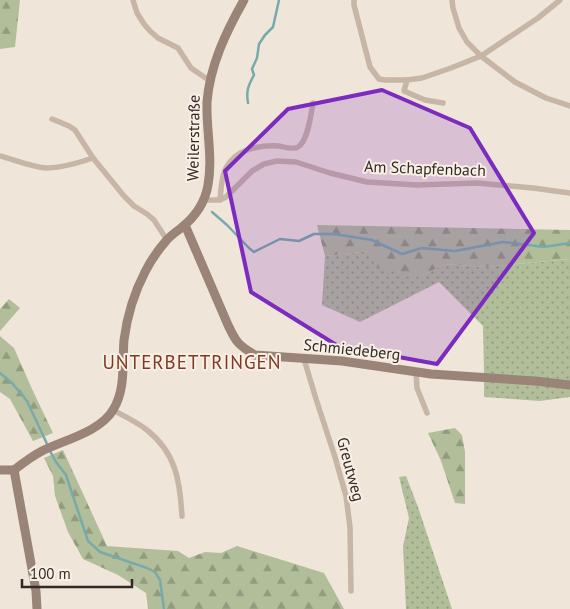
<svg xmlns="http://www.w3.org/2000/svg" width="570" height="609" font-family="'PT Sans',sans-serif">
	<defs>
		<pattern id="green-dots" width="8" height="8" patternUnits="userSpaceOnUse" patternTransform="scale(1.25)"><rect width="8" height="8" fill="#b2be9a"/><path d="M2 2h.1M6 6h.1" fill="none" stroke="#919b7d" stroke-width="1.8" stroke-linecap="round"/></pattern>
		<pattern id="forest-firs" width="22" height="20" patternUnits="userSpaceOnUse" patternTransform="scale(1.25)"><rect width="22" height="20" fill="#b2be9a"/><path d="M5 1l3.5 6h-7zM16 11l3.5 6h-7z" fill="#919b7d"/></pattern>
	</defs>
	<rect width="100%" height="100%" fill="#f0e5d9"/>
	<g fill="url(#green-dots)">
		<polygon points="370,251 419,277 444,264 485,267 570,259 570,382 484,374 483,326 439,282 360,322 322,305 325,256"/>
		<polygon points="484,381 563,387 570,389 570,397 540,401 484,397"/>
		<polygon points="406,476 418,507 452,609 406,609 403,546 409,518 399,477"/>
	</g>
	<g fill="url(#forest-firs)">
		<polygon points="0,0 20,0 15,47 0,49"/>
		<polygon points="317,225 570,230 570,259 485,267 444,264 419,277 379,268 370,251 325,256"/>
		<polygon points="9,299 20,308 0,331 0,309"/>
		<polygon points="0,336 14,348 32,389 53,433 33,441 10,399 0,392"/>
		<polygon points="455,428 462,435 465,452 465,504 455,503 441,461 428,433"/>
		<polygon points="63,450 107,546 178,551 189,558 205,552 221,553 237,546 324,573 344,609 148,609 146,593 118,575 83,559 68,532 55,496 53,476 44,458"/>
	</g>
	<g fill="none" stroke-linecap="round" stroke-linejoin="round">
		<g stroke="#79aaab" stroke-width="2.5">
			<path d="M248,103C246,91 248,86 254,75L252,69L257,58L259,44L265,35L273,27L279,0"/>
			<polyline points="212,212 227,225 249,248 254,252 280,239 299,241 314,234 334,234 372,240 402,254 422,248 455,251 503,242 544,247 570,243"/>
			<polyline points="0,373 12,383 27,401 48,446"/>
			<polyline points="50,451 56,462 66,475 88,541 100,552 147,568 155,572 160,580 164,609"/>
		</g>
		<g stroke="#c7b5a6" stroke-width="5.5">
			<polyline points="133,0 137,13 144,24 150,31 158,38 178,48 191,68 210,81"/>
			<polyline points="354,0 354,5 370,67 379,79 385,80 407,80 422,78 451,68 481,56 538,18 560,0"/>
			<polyline points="452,0 453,8 459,28 467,42 481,56 515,82 546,98 570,106"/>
			<polyline points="407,80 404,91 425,100 443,103"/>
			<polyline points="52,119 69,126 75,130 93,158 124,196 134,206 147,214 154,220 167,240"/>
			<path d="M0,156C15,160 31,167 46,168C62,168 78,163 93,158"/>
			<polyline points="204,200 220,200 226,197 252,171 264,164 277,161 296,162 330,173 367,182 417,185 477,183 533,188 570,193"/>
			<path d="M220,200C221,190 221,179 225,170C235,149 259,145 279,146C284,147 294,150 298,147C308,141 311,114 313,103"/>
			<polyline points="304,359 316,399 335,457 346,496 350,527 351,591"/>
			<polyline points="416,372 417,388 427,413"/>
			<path d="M113,410C124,416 137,422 147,430C176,453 180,481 182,516"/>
		</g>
		<g stroke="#9a8477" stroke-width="9">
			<path d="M185,225L228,325C236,342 238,345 255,355L342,361L431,374L535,381L570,385"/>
			<polyline points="0,470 14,470"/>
			<path d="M14,470C23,463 32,456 42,451C64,440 100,432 113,410C126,389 122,364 124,340C127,317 134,293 145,272C150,262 159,249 166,241C170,236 176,232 181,228C195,217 205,203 208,185C213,158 206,129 207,102C210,65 226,32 244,0"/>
			<polyline points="14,470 36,591 37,609"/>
		</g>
	</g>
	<path fill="#7b2cbf" fill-opacity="0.2" stroke="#7b2cbf" stroke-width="4" stroke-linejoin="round" d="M382,90L470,128L534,233L437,364L338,346L251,292L225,171L288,109Z"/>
	<g text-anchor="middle" stroke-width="4" stroke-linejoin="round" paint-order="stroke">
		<g font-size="16" fill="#332a26" stroke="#f8efe5">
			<text transform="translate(193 138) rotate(-89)" y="6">Weilerstraße</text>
			<text transform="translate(425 168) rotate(2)" y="6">Am Schapfenbach</text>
			<text transform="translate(352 349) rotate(6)" y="6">Schmiedeberg</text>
			<text transform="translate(351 469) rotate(75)" y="6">Greutweg</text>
		</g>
		<g font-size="19" letter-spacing="1" fill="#7f3823" stroke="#f8efe5">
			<text x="192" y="369">UNTERBETTRINGEN</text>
		</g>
	</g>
	<path d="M22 579v8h110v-8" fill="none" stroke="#332a26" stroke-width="2.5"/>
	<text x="30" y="579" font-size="15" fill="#332a26" stroke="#f8efe5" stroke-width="4" paint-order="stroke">100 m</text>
</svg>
